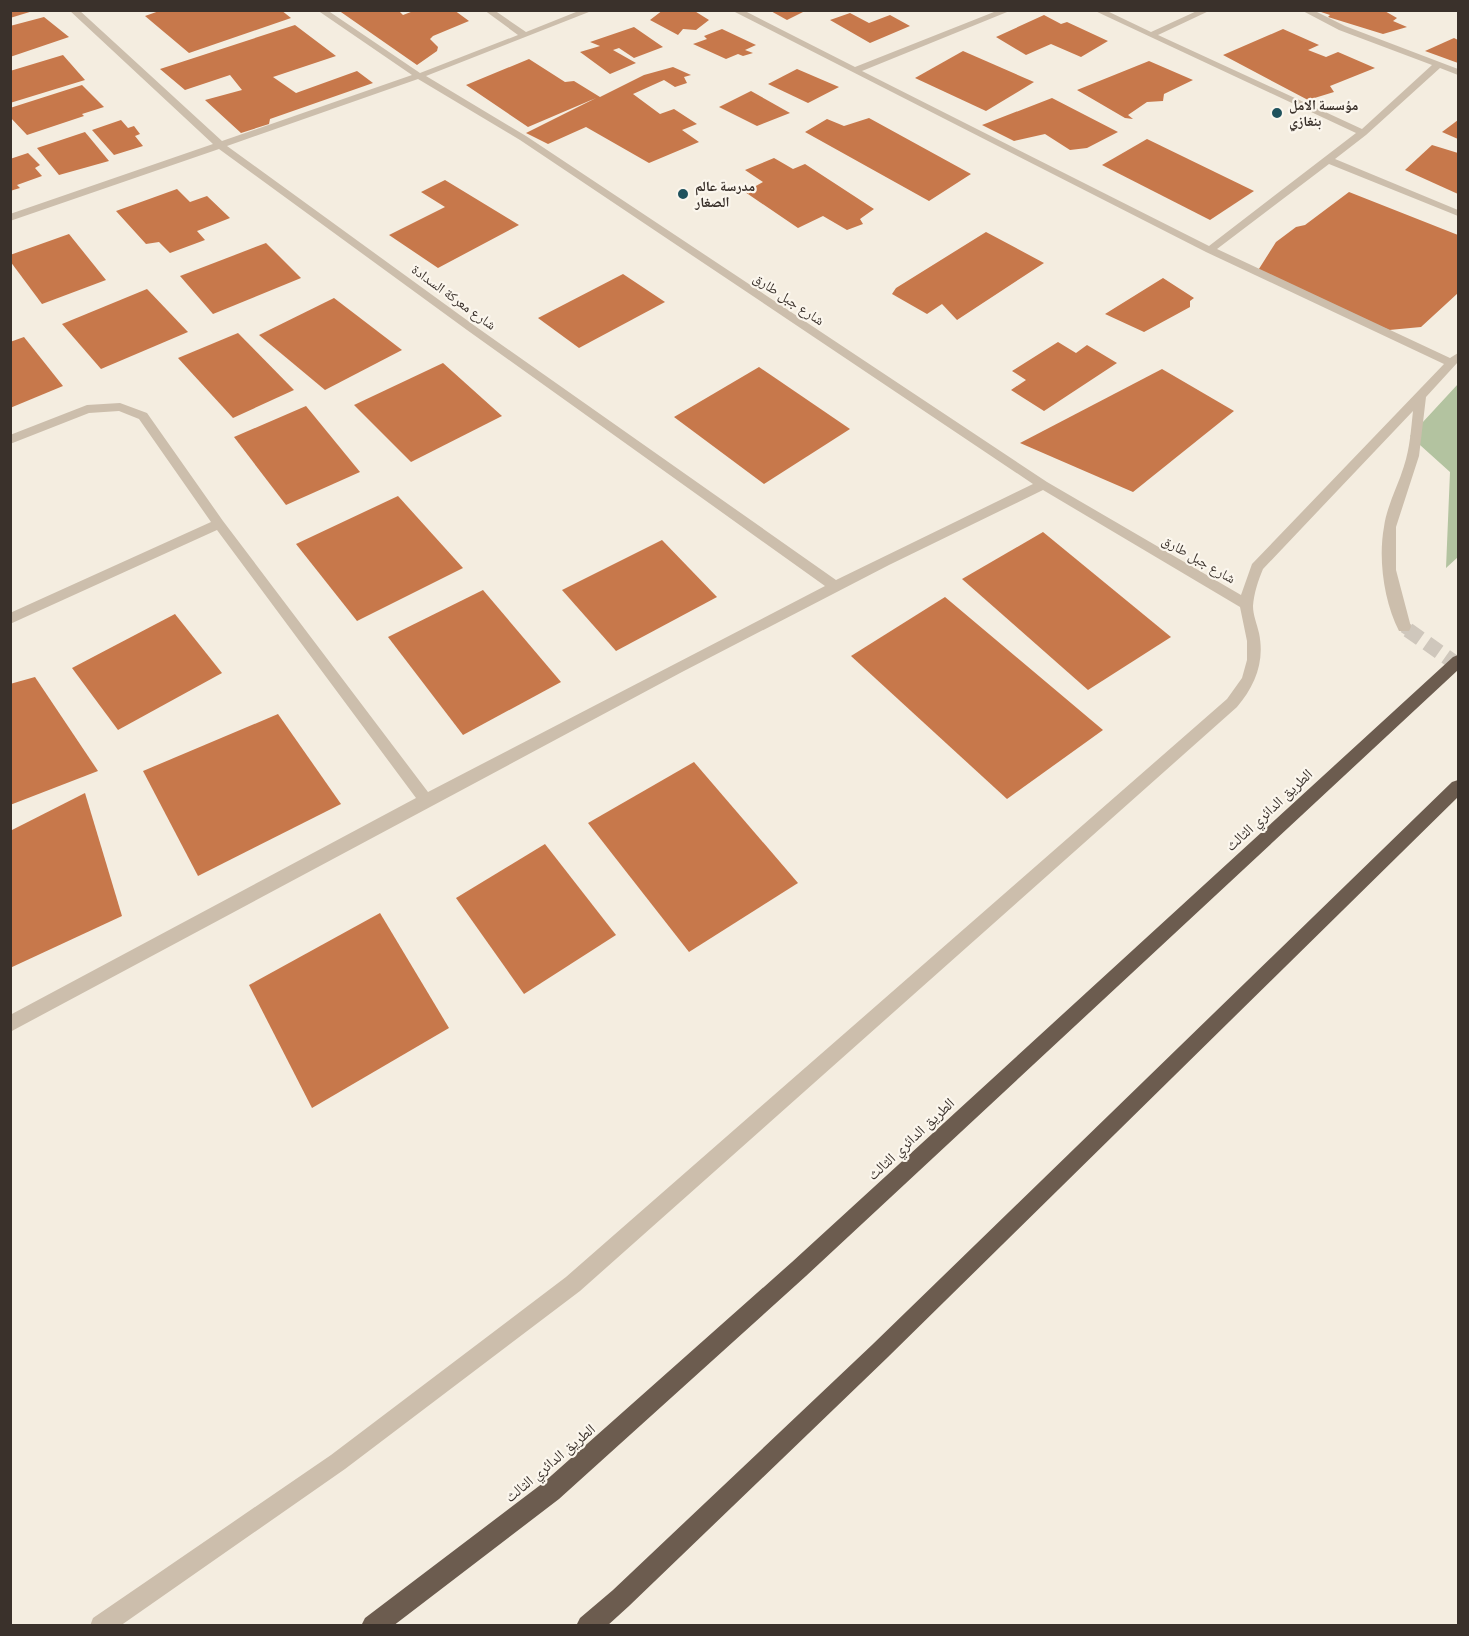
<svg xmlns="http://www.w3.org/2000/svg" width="1469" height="1636" font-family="'Fira Sans Condensed','Noto Naskh Arabic',sans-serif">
	<rect width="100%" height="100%" fill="#f4ede0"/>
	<polygon fill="#b3c3a0" points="1458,384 1458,557 1446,568 1450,472 1410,436"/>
	<g fill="#c7784b">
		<polygon points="10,10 33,10 33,11 10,18"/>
		<polygon points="162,10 281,10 291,18 189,53 145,16"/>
		<polygon points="338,10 398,10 403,15 416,10 454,10 469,21 433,36 430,39 438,47 437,51 417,65"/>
		<polygon points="663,10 693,10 709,20 696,30 683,29 678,35 650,20"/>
		<polygon points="769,10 807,10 787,20"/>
		<polygon points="1383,10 1397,18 1393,21 1407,27 1383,34 1328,17 1330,15 1318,11"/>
		<polygon points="850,13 869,23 890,15 910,26 870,43 830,20"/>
		<polygon points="1044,15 1061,24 1067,22 1108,41 1081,57 1051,44 1026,55 996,37"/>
		<polygon points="44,17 69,37 10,57 10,26"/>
		<polygon points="295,25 336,56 273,77 296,93 357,71 373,83 270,119 269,124 241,133 205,100 242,90 230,75 251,68 185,90 160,69"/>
		<polygon points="634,27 663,47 634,58 619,48 613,50 636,63 610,74 580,52 600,46 590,42"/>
		<polygon points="722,29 756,45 745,50 753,53 743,56 738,54 726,59 693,44 707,39 704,36"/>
		<polygon points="1283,29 1319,45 1308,50 1326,57 1338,52 1375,68 1330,86 1334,92 1308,100 1223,55"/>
		<polygon points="1454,38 1458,40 1458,63 1425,51"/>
		<polygon points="963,51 1034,82 986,111 915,78"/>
		<polygon points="63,55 85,80 10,103 10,71"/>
		<polygon points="529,59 565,82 574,81 600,97 644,75 673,67 691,75 684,77 687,83 675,87 664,80 633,94 660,114 674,109 697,124 682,130 699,142 649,163 586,127 548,144 526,133 596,98 528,127 466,85"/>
		<polygon points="1149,61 1193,80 1164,94 1163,101 1147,102 1128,115 1133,119 1125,118 1077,90"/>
		<polygon points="797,69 839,87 808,103 768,84"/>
		<polygon points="82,85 104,107 82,114 84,116 27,135 10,117 10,108"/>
		<polygon points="751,91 790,113 757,126 719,107"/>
		<polygon points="1052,98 1118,132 1087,148 1070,150 1045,134 1014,141 982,125"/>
		<polygon points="869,118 971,174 929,201 805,132 827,119 844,126"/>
		<polygon points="121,120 128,128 134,126 140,134 135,136 143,146 114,155 92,130"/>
		<polygon points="1458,120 1458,139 1442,132"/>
		<polygon points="85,132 109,161 59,175 37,148"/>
		<polygon points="1147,139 1254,191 1210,220 1102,165"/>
		<polygon points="1432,145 1458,153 1458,194 1405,170"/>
		<polygon points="28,153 40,165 35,168 42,176 17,185 20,188 10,191 10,159"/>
		<polygon points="774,158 793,169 805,164 874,209 860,219 863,224 847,230 823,216 798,228 745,192 763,182 745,170"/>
		<polygon points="445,180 519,225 438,268 389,235 445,207 421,192"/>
		<polygon points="177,189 190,202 207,196 230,218 197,231 205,240 170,253 159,242 146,244 116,211"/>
		<polygon points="1349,192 1458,235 1458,293 1421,327 1389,330 1257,272 1276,242 1296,227 1305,225"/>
		<polygon points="986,232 1044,263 957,320 942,304 927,314 892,294 896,288"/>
		<polygon points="69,234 106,280 42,304 10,261 10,255"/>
		<polygon points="266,243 301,278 213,314 180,276"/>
		<polygon points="623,274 665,302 579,348 538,318"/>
		<polygon points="1163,278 1194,298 1190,301 1190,307 1144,332 1105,314"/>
		<polygon points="147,289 188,332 101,369 62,324"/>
		<polygon points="334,298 402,350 325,390 259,335"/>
		<polygon points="238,333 294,390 233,418 178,358"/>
		<polygon points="24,337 63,386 10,408 10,342"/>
		<polygon points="1058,342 1076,353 1087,345 1117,363 1044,411 1011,390 1026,380 1012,371"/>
		<polygon points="443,363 502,416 411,462 354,405"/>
		<polygon points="759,367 850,429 764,484 674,417"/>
		<polygon points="1162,369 1234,411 1133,492 1020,443"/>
		<polygon points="306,406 360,472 286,505 234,437"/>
		<polygon points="398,496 463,568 357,621 296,544"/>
		<polygon points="1043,532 1171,637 1088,690 962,579"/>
		<polygon points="662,540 717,597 616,651 562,590"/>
		<polygon points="483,590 561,682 463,735 388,637"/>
		<polygon points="945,597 1103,730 1007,799 851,656"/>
		<polygon points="175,614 222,673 118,730 72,668"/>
		<polygon points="35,677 98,771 10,805 10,684"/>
		<polygon points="278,714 341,804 198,876 143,771"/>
		<polygon points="694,762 798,883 689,952 588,823"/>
		<polygon points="85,793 122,916 10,968 10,831"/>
		<polygon points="545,844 616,935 524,994 456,898"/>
		<polygon points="380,913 449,1028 312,1108 249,985"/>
	</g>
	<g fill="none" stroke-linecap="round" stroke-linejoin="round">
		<polyline stroke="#cfc7bc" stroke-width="12" stroke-dasharray="12 6" stroke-linecap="butt" points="1404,627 1410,631"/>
		<polyline stroke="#cfc7bc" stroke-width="15" stroke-dasharray="15 8" stroke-linecap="butt" points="1408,630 1458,665"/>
		<path fill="#ccbeac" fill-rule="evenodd" d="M69,10H79L222,141L412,75L317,10H327L420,73L518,35L484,10H494L526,32L581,10H594L426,76L526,136L1047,482L1241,595L1252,564L1444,364L1206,252L731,10H743L855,67L999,10H1012L862,71L1209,246L1356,133L1093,10H1105L1151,32L1199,10H1211L1158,35L1362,129L1432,65L1339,30L1301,10H1313L1345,26L1458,69V75L1440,68L1366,135L1335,159L1458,210V216L1329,164L1217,249L1450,358L1458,353V362L1426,397L1419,456L1396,527V570L1411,627L1409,631H1399C1384,602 1378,559 1384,527C1387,505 1398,486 1404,466C1410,448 1411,429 1413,411L1263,569C1258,581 1254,593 1253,606C1253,615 1257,624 1259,633C1265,662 1255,686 1237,707L580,1291L345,1469L120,1626H90L93,1618L331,1455L566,1277L1227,699L1242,678L1247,660V641L1240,607L1043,490L889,565L682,672L10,1032V1015L416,798L217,530L10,624V613L211,522L139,419L119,411L89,413L10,444V435L87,405L120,403L147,413L223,521L428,792L825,586L467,330L219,149L10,221V214L213,144ZM418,79L520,140L1033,484L836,580L475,326L227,146Z"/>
		<g fill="#6c5c4f" fill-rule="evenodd">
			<polygon points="1458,655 1458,670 806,1276 559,1499 393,1626 361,1626 365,1618 543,1483 792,1262 1453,657"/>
			<polygon points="1458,780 1458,797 887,1358 629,1606 607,1626 576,1626 580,1618 613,1590 873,1344 1452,782"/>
		</g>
	</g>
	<g fill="#1f525d" stroke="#fbf6ed" stroke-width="2">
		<circle cx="1277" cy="113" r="6"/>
		<circle cx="683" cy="194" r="6"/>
	</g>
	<g text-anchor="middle" stroke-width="4.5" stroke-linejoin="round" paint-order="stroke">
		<g font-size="14" font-weight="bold" fill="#3a312b" stroke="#fbf6ed" text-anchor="start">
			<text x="1289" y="110">مؤسسة الامل<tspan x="1289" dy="16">بنغازي</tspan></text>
			<text x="695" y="191">مدرسة عالم<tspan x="695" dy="16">الصغار</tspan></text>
		</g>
		<g font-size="14" fill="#3a312b" stroke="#fbf6ed">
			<text transform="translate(454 297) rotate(36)" y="5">شارع معركة السدادة</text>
			<text transform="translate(789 299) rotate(34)" y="5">شارع جبل طارق</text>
			<text transform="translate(1199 559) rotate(30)" y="5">شارع جبل طارق</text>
		</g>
		<g font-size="15" fill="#3a312b" stroke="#fbf6ed">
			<text transform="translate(1269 810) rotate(-43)" y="5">الطريق الدائري الثالث</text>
			<text transform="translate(911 1139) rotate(-43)" y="5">الطريق الدائري الثالث</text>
			<text transform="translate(550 1463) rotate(-40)" y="5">الطريق الدائري الثالث</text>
		</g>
	</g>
	<rect width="1469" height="1636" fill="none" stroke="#3a312b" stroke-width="24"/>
</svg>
